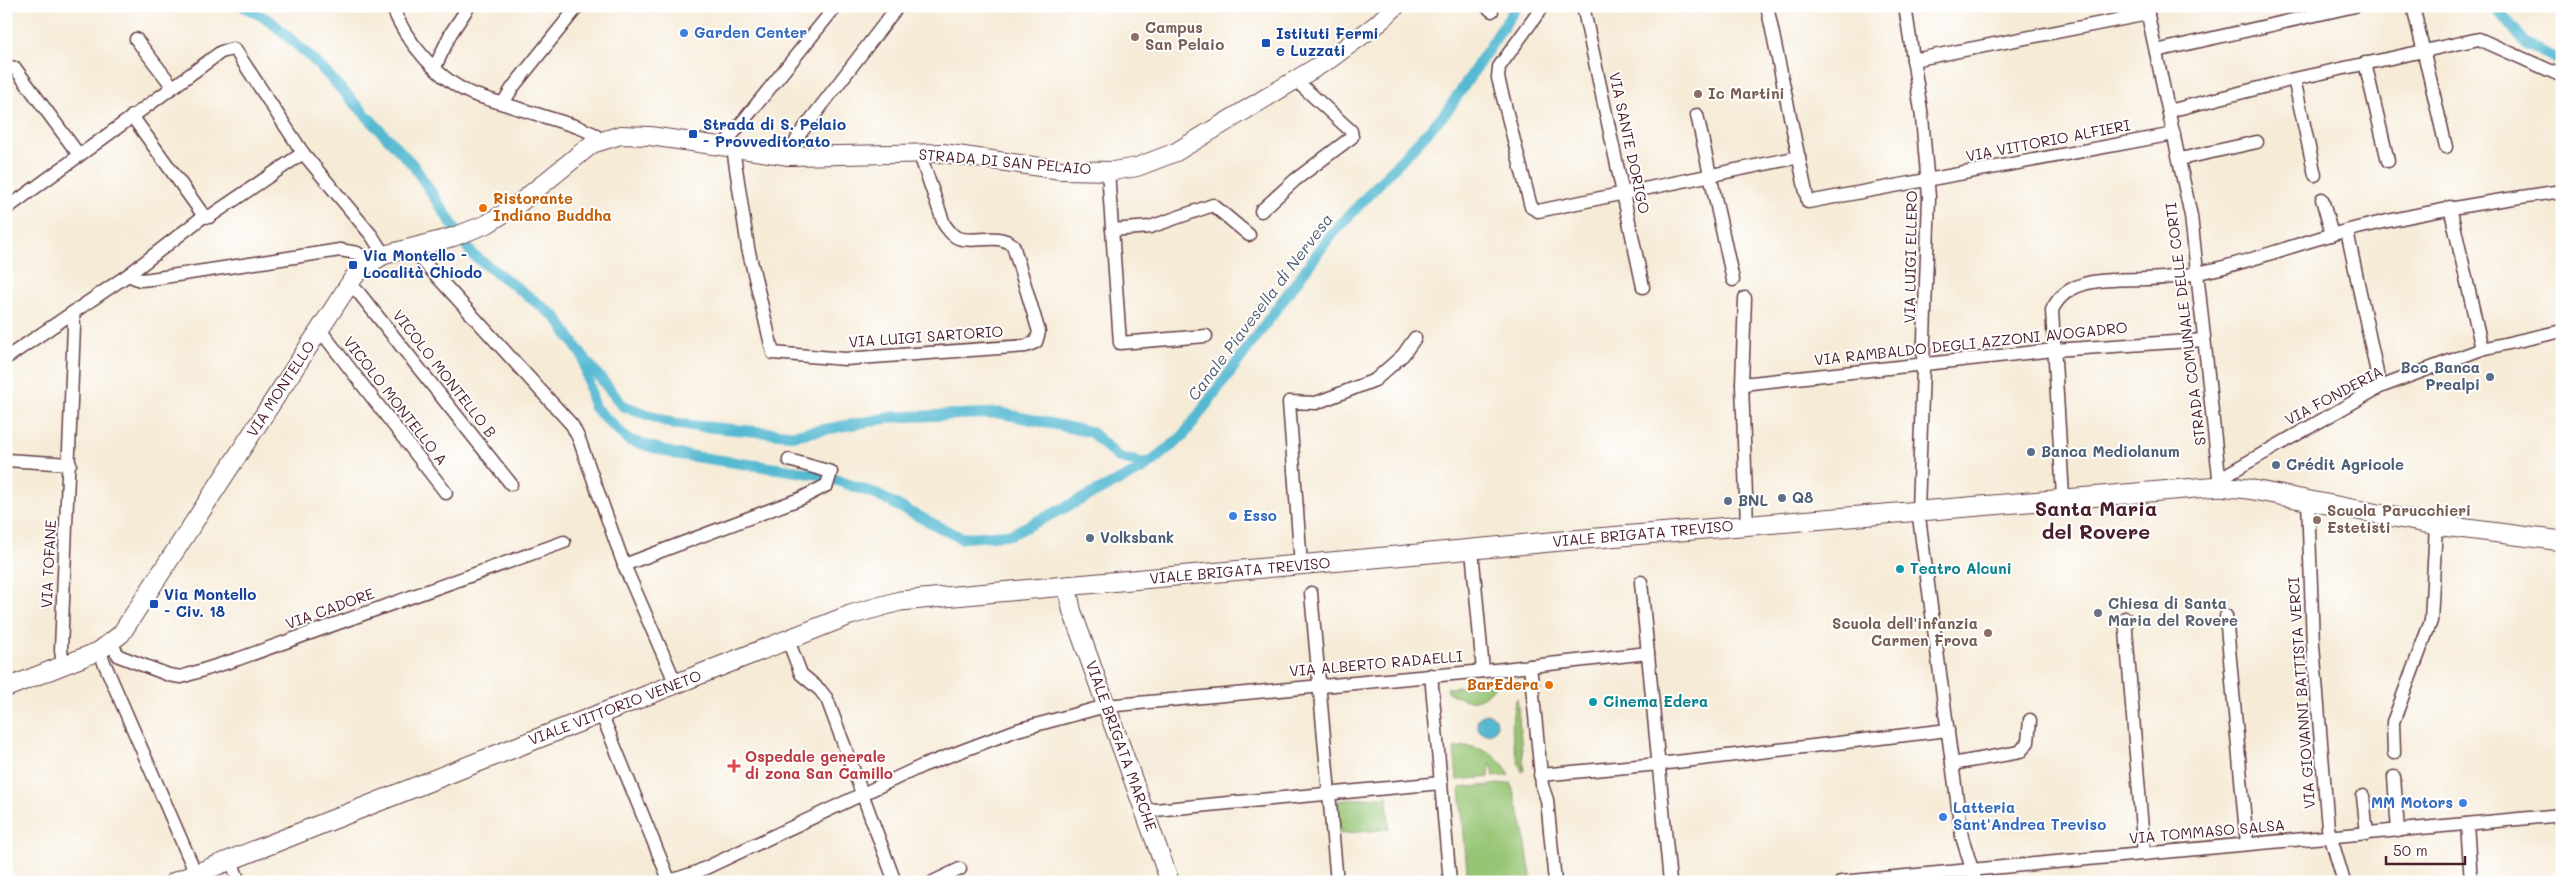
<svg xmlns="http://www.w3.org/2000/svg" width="2568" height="888" font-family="Mali,sans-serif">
	<rect width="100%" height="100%" fill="#fff"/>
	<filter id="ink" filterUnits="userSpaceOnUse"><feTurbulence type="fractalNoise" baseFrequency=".02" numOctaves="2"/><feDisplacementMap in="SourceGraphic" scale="10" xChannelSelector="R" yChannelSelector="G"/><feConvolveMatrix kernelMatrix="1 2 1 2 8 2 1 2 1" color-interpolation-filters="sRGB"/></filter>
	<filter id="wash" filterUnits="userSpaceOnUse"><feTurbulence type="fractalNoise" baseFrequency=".0096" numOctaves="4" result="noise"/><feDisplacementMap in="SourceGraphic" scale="20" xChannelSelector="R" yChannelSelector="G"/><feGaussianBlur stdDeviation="1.12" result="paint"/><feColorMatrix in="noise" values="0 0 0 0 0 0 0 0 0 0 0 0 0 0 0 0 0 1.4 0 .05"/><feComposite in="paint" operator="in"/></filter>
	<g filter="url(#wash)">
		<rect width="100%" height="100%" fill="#f6ebd7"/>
		<g fill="#97c574" stroke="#707250">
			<path d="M1497,684C1481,703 1469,705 1448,692L1447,688Z"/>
			<path d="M1517,698L1524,771L1522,772C1513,750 1508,720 1517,698Z"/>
			<path d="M1466,746C1485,748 1502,757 1509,775L1494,777L1492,766L1490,764L1489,777L1457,780L1454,748Z"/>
			<polygon points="1511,783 1523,826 1532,882 1468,882 1460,788"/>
			<polygon points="1387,796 1389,829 1340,834 1337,801"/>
		</g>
		<circle fill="#54b9d2" stroke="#4f6c7e" cx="1487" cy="724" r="10"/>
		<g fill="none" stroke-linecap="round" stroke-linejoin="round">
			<g stroke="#54b9d2" stroke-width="11">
				<polyline points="243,6 269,20 314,60 413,165 472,254 556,317 583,357 594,407 628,440 676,454 822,475 873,493 961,538 1012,534 1144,468 1183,436 1331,235 1448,110 1517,6"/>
				<polyline points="2495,6 2527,45 2562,61"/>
				<polyline points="585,359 623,406 674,424 794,435 893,417 1000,413 1091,432 1118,457 1144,463 1154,461"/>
			</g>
		</g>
	</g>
	<g filter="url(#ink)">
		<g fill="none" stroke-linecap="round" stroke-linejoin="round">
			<defs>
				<g id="street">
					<path d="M392,6C405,41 440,82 475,95L578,127L594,134L600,141"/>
					<polyline points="1486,6 1492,11"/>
					<polyline points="1543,6 1499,67 1498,78 1531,207 1538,211 1799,157"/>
					<polyline points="1583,6 1643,287"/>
					<polyline points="1767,6 1808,202 2174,134"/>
					<polyline points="1905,6 1922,117 1929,197 1918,510 1962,837 1976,882"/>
					<polyline points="2146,6 2191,216 2220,486"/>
					<polyline points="2413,6 2446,147"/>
					<polyline points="136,39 173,87"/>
					<polyline points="2156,51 2355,6"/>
					<polyline points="1913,60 2148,14"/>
					<polyline points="2365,63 2388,161"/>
					<polyline points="6,66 15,68 79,155"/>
					<polyline points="435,67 451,33 469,6"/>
					<polyline points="2294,79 2315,175"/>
					<polyline points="503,103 513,87 578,6"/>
					<polyline points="2169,111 2294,79 2479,39 2562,76"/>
					<polyline points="1697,115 1733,280"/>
					<polyline points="132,116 204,216"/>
					<polyline points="723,146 836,6"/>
					<path d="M733,148L748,248L773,353L845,359L1026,346L1036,342L1039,332L1013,245C997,232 976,244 958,238C952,236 947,228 944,224L919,152"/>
					<polyline points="789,156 799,135 898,6"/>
					<polyline points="2180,159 2257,142"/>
					<polyline points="1108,171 1120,343 1206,336"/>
					<polyline points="2322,199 2332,235"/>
					<polyline points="2450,207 2482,349"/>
					<polyline points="6,209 221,52 233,49 236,51 303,153 372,236 384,255"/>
					<polyline points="1261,211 1295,180 1352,137 1351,131 1302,86 1298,79"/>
					<polyline points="1112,230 1150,227 1213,205 1249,235"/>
					<polyline points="2347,231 2380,387"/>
					<polyline points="411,248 572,425 579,439 624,565 676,684"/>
					<polyline points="128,275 140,280 151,279 340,250 357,253 370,262"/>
					<polyline points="350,284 359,293 511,484"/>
					<polyline points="1745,298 1742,384 1747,525"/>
					<polyline points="320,330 446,493"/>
					<polyline points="6,358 128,275 204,216 209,217 303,153"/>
					<polyline points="1742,384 2054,350 2204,340"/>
					<polyline points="6,460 70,464"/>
					<polyline points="2220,486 2229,473 2380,387 2482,349 2562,331"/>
					<path d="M2063,497L2052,310C2068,275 2115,280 2147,279C2212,277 2272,251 2334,234C2409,214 2485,202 2562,191"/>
					<polyline points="2308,500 2313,645 2328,828 2344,882"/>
					<polyline points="1472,550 1483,671"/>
					<polyline points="624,565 802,498 827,485 831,472 789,460"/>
					<polyline points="1301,565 1289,402 1316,403 1375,380 1403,355 1415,338"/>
					<polyline points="1641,582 1670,882"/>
					<polyline points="1311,593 1337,882"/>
					<polyline points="2226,616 2247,844"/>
					<polyline points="2125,618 2144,854"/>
					<polyline points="788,640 801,674 820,690 827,699 895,882"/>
					<polyline points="111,644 119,656 169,675 181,677 238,659 564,542"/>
					<polyline points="99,651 196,874"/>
					<polyline points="63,665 61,650 74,326 73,313"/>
					<polyline points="1530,666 1542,785 1547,800 1555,882"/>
					<polyline points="1431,675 1450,882"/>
					<polyline points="601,713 670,882"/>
					<polyline points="2394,753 2393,722 2431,621 2436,525"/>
					<polyline points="1952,764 2020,752 2028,742 2030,720"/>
					<polyline points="1540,775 1659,764 1948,730"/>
					<polyline points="2394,777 2398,831"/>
					<polyline points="2363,796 2367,834"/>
					<polyline points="1144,811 1441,783"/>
					<polyline points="2467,824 2471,882"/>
					<polyline points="231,860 239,882"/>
					<polyline points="667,882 697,872 922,766 1017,730 1106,706 1495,670 1648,653"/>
					<polyline points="933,882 960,869"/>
					<polyline points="1841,882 2562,815"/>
				</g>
				<g id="secondary">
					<polyline points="1067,587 1072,611 1170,882"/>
					<polyline points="6,688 99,651 121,634 354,277 365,266 384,255 453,237 487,224 516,206 592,144 621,135 650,136 789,156 943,153 1061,170 1113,171 1137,167 1176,152 1330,59 1376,25 1396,6"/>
				</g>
				<polyline id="primary" points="175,882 850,615 900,601 1561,541 2220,486 2248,489 2436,525 2562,541"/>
			</defs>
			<use href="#street" stroke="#643e45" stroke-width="15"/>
			<use href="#secondary" stroke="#643e45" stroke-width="20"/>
			<use href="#primary" stroke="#643e45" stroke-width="21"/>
			<use href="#street" stroke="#fff" stroke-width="12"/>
			<use href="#secondary" stroke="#fff" stroke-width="18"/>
			<use href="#primary" stroke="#fff" stroke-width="19"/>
		</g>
	</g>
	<g fill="#3f7fe0" stroke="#fff" stroke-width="2">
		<circle cx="684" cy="33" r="5"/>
		<circle cx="1233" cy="516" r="5"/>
		<circle cx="2463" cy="803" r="5"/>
		<circle cx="1943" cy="817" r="5"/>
	</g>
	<g fill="#8d6e63" stroke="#fff" stroke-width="2">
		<circle cx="1135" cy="37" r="5"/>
		<circle cx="1698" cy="94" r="5"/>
		<circle cx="2317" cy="520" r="5"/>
		<circle cx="1988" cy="633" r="5"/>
	</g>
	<g fill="#1a4fb4" stroke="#fff" stroke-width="2">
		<rect x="1261" y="38" width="10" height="10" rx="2.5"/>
		<rect x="688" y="129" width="10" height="10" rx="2.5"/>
		<rect x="348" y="260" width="10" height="10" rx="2.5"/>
		<rect x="149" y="599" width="10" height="10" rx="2.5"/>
	</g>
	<g fill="#e8710a" stroke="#fff" stroke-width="2">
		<circle cx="483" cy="208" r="5"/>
		<circle cx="1549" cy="685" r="5"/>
	</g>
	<g fill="#5c6f8a" stroke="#fff" stroke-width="2">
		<circle cx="2490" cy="377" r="5"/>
		<circle cx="2031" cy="452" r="5"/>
		<circle cx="2276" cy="465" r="5"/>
		<circle cx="1782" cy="498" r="5"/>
		<circle cx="1728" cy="501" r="5"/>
		<circle cx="1090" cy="538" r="5"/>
	</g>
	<g fill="#0f9aa8" stroke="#fff" stroke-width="2">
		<circle cx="1900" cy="569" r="5"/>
		<circle cx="1593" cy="702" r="5"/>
	</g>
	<circle fill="#6b7280" stroke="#fff" stroke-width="2" cx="2098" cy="613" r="5"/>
	<path fill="#e0444e" stroke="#fff" stroke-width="2" d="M731.5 758.5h5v5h5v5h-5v5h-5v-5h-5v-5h5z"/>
	<g text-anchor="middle" stroke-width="4" stroke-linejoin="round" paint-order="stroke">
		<g font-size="15" font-weight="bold" fill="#785e54" stroke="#fff" text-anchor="start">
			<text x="1145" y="33">Campus<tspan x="1145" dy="17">San Pelaio</tspan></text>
			<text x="1708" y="99">Ic Martini</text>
			<text x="2327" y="516">Scuola Parucchieri<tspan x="2327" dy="17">Estetisti</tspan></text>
			<text x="1978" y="629" text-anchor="end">Scuola dell'infanzia<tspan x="1978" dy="17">Carmen Frova</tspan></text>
		</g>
		<g font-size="15" font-weight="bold" fill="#366cbe" stroke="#fff" text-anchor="start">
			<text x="694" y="38">Garden Center</text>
			<text x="1243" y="521">Esso</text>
			<text x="2453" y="808" text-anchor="end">MM Motors</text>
			<text x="1953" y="813">Latteria<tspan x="1953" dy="17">Sant'Andrea Treviso</tspan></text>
		</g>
		<g font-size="15" font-weight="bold" fill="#164399" stroke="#fff" text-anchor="start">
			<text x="1276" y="39">Istituti Fermi<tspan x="1276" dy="17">e Luzzati</tspan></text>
			<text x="703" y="130">Strada di S. Pelaio<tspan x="703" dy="17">- Provveditorato</tspan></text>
			<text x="363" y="261">Via Montello -<tspan x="363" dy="17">Località Chiodo</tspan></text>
			<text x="164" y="600">Via Montello<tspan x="164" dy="17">- Civ. 18</tspan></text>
		</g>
		<g font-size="15" fill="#4a1f2b" stroke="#fff">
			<text transform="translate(2048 141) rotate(-11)" y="5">VIA VITTORIO ALFIERI</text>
			<text transform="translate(1629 143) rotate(78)" y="5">VIA SANTE DORIGO</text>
			<text transform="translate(1005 162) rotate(5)" y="5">STRADA DI SAN PELAIO</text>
			<text transform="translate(1911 257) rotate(-89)" y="5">VIA LUIGI ELLERO</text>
			<text transform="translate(2186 324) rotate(-97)" y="5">STRADA COMUNALE DELLE CORTI</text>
			<text transform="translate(926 337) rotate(-4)" y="5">VIA LUIGI SARTORIO</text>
			<text transform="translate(1971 344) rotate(-6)" y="5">VIA RAMBALDO DEGLI AZZONI AVOGADRO</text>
			<text transform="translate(444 374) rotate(52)" y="5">VICOLO MONTELLO B</text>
			<text transform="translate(281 389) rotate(-57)" y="5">VIA MONTELLO</text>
			<text transform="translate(2334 396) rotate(-28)" y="5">VIA FONDERIA</text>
			<text transform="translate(395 401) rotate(52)" y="5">VICOLO MONTELLO A</text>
			<text transform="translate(1643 534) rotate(-5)" y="5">VIALE BRIGATA TREVISO</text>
			<text transform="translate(49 564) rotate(-87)" y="5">VIA TOFANE</text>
			<text transform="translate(1240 571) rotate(-5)" y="5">VIALE BRIGATA TREVISO</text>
			<text transform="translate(330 609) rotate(-20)" y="5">VIA CADORE</text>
			<text transform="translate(1376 664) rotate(-5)" y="5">VIA ALBERTO RADAELLI</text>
			<text transform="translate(2302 693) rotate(-94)" y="5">VIA GIOVANNI BATTISTA VERCI</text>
			<text transform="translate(615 708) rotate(-21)" y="5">VIALE VITTORIO VENETO</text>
			<text transform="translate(1121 746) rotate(70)" y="5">VIALE BRIGATA MARCHE</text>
			<text transform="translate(2207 832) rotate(-5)" y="5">VIA TOMMASO SALSA</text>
		</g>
		<g font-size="15" font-weight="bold" fill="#c56008" stroke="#fff" text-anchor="start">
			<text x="493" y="204">Ristorante<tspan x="493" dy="17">Indiano Buddha</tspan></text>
			<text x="1539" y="690" text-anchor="end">BarEdera</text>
		</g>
		<g font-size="15" font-weight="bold" fill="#4e5e75" stroke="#fff" text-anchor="start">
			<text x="2480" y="373" text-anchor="end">Bcc Banca<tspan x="2480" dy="17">Prealpi</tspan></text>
			<text x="2041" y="457">Banca Mediolanum</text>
			<text x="2286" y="470">Crédit Agricole</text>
			<text x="1792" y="503">Q8</text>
			<text x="1738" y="506">BNL</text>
			<text x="1100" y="543">Volksbank</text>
		</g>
		<g font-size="15" font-weight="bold" fill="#0d838f" stroke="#fff" text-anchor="start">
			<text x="1910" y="574">Teatro Alcuni</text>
			<text x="1603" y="707">Cinema Edera</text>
		</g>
		<g font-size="15" font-weight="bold" fill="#5b616d" stroke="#fff" text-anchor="start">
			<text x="2108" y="609">Chiesa di Santa<tspan x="2108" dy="17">Maria del Rovere</tspan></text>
		</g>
		<g font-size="15" font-weight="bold" fill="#be3a42" stroke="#fff" text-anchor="start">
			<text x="745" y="762">Ospedale generale<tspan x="745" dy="17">di zona San Camillo</tspan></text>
		</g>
		<g font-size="16" font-style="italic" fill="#4e5d6e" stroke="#fff">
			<text transform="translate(1260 307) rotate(-53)" y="6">Canale Piavesella di Nervesa</text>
		</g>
		<g font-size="20" font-weight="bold" fill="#4a1f2b" stroke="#fff">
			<text x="2096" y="516">Santa Maria<tspan x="2096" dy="23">del Rovere</tspan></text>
		</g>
	</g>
	<rect width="2568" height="888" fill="none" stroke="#fff" stroke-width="25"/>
	<path d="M2386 856v8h79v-8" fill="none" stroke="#4a1f2b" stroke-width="2.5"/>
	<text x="2393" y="856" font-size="15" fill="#4a1f2b" stroke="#ffffff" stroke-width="4" paint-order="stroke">50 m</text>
</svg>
